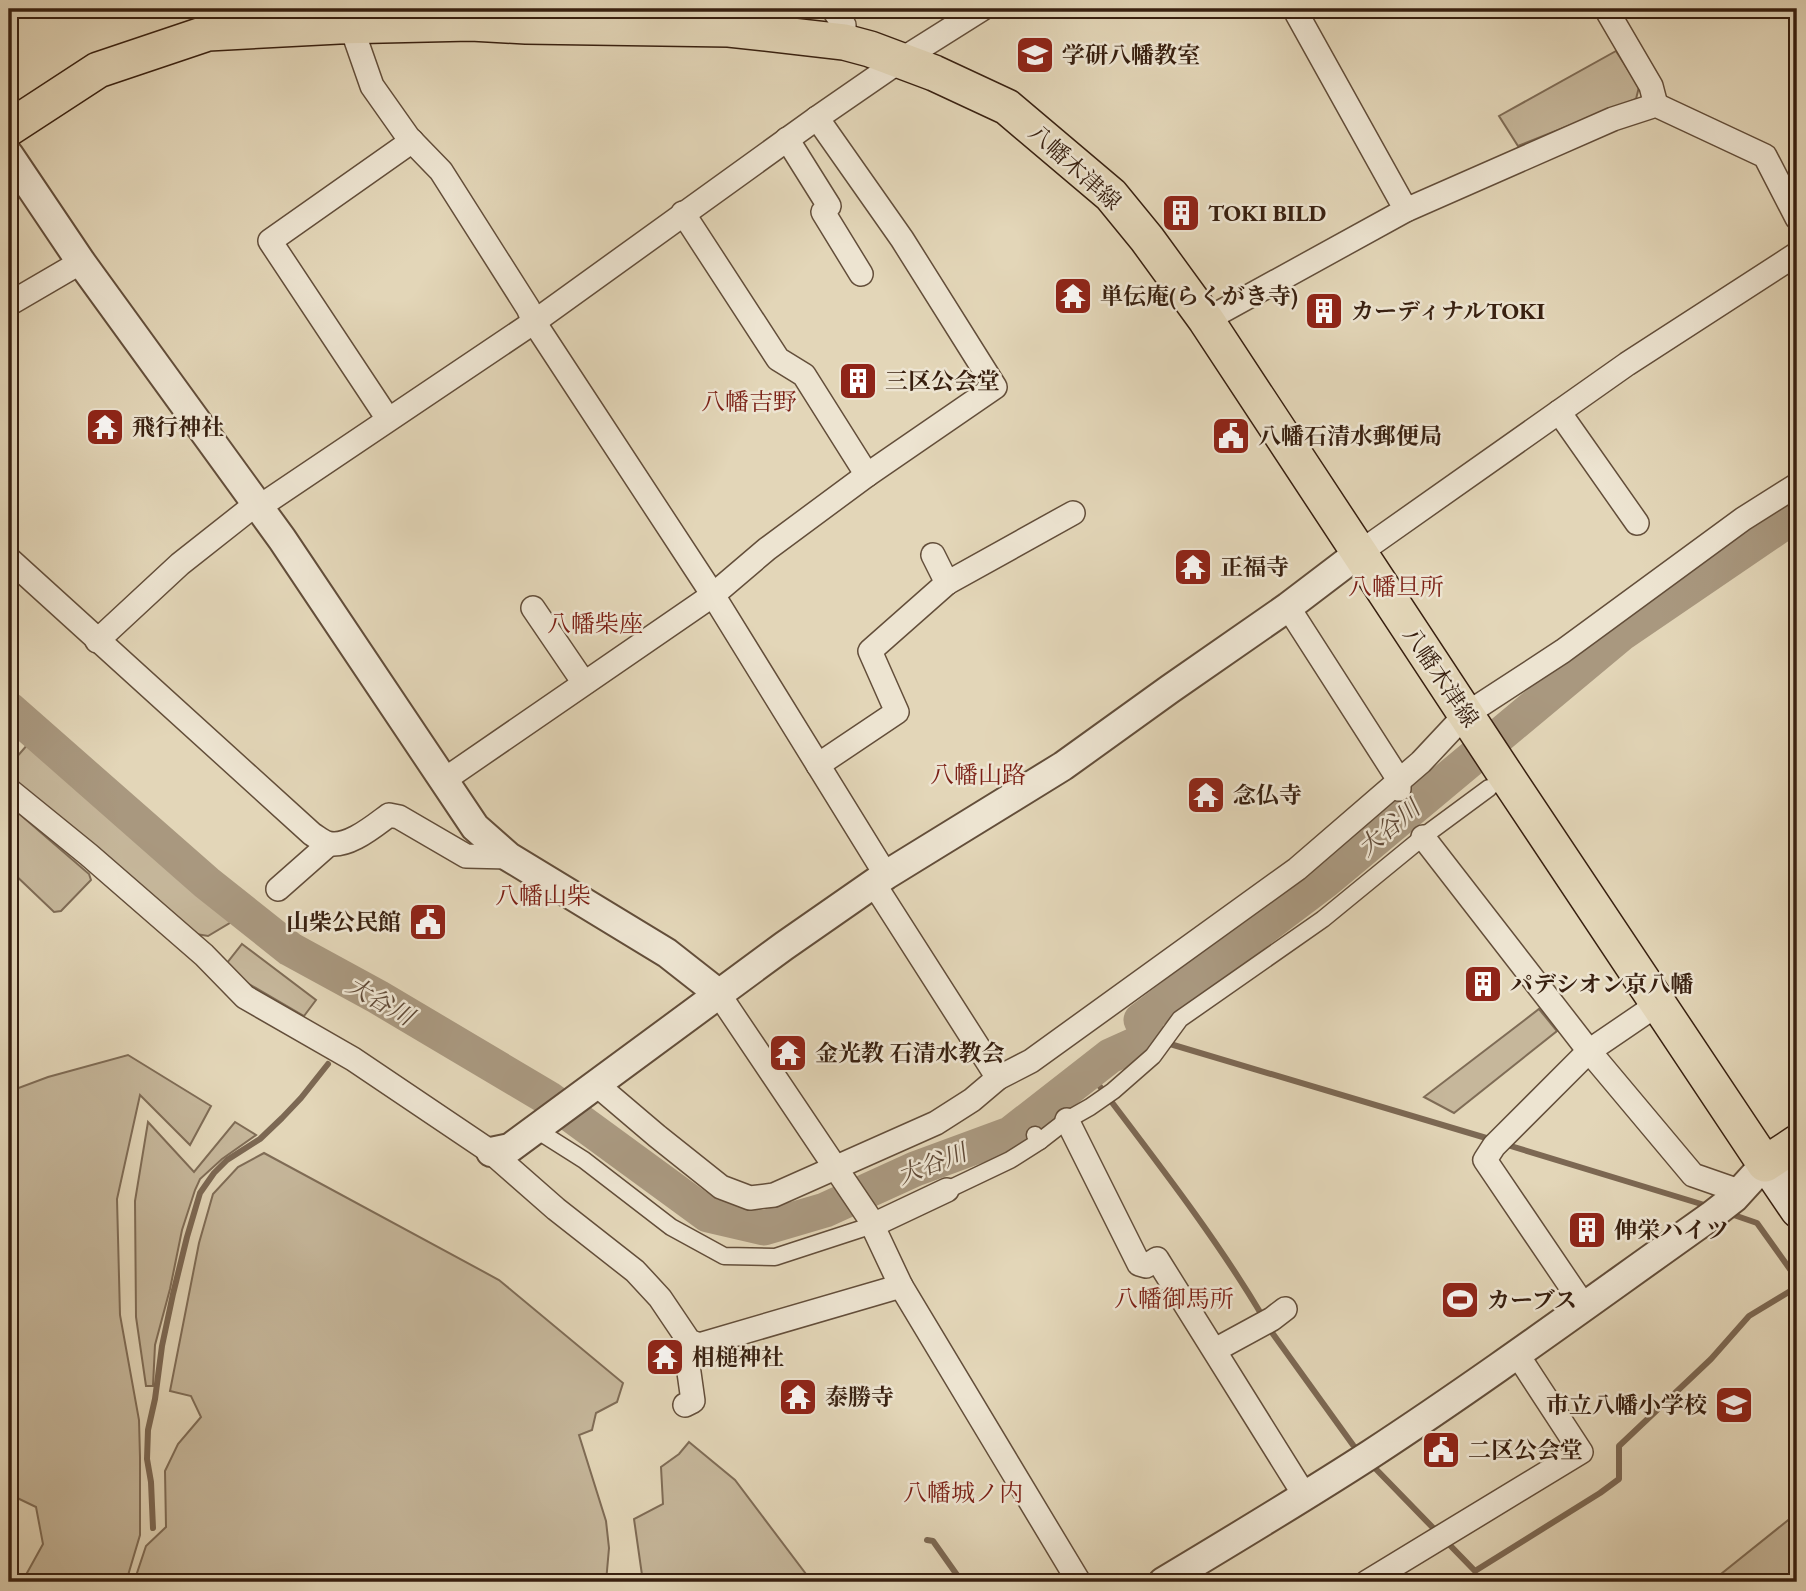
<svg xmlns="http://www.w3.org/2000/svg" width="1806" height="1591" font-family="'EB Garamond','Noto Serif JP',serif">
	<rect width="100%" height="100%" fill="#e3d6b8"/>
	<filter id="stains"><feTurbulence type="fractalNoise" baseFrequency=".00286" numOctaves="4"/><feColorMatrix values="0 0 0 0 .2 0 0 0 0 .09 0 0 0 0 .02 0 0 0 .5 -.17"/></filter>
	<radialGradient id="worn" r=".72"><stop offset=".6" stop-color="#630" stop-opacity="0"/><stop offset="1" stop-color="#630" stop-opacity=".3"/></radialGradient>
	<g fill="#c6b79b" stroke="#7f6c56" stroke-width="2">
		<polygon points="1616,51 1639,87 1636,99 1518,146 1499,116"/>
		<polygon points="28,744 233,921 208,936 190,933 9,778 9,766"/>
		<polygon points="9,805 89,874 91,880 61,911 54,912 9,869"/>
		<polygon points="242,944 316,1000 304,1016 242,980 227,963"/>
		<polygon points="1539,1009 1557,1031 1454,1113 1424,1097"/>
		<polygon points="128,1055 211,1106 190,1145 140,1095 117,1199 120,1315 139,1420 140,1457 140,1535 126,1582 22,1582 43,1544 36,1507 9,1494 9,1087 16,1089 48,1077"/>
		<polygon points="148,1122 194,1172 235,1122 256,1135 222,1159 200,1179 195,1190 182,1230 170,1289 155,1345 153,1386 146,1386 136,1317 135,1201"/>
		<polygon points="264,1153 499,1280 623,1383 617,1402 596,1413 592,1430 579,1435 606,1521 609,1548 606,1582 134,1582 146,1546 166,1527 165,1471 178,1444 201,1417 191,1396 170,1391 199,1243 213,1194 238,1167"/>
		<polygon points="689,1442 735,1480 812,1582 643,1582 634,1519 663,1504 661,1467 679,1454"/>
		<polygon points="1797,1513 1797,1582 1711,1582"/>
	</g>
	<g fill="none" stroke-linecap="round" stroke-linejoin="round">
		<g stroke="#7c6853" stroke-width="6">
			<polyline points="1150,1038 1493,1140"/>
			<path d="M1089,1072C1149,1152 1212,1231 1263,1317"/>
			<polyline points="1504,1144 1711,1207"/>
			<polyline points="1728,1213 1757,1223 1797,1279"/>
			<polyline points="1268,1327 1353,1445 1361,1453"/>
			<polyline points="1371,1464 1475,1571 1600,1493 1619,1479 1619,1446 1711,1359 1749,1316 1797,1287"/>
			<polyline points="153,1528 151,1482 147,1459 148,1430 155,1399 162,1346 173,1294 187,1237 200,1193 214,1173 227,1160 260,1139 282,1118 301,1098 328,1064"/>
			<polyline points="927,1540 933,1541 962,1582"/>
		</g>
		<polyline stroke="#a9987f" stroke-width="35" points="9,709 207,883 290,949 378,997 548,1098 708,1215 764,1228 825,1210 915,1169 1010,1134 1110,1056 1150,1038 1141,1020 1325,881 1621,634 1797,514"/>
		<defs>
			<g id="pedestrian">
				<polyline points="535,1129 584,1160 671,1227 724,1256 775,1257 873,1225"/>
				<polyline points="1035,1135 1040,1141 1067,1120 1090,1107 1113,1091 1153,1056 1180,1019 1323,919 1428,833 1489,788"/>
				<polyline points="947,1190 1010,1160 1040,1141"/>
			</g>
			<g id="minor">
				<polyline points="833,9 844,25 844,42"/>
				<polyline points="1302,9 1297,14 1406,210"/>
				<polyline points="1606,9 1651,86 1656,105"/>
				<polyline points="351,26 372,86 408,137 441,171 528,308 534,322 713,595 886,875"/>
				<polyline points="787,139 829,206 823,212 861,274"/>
				<polyline points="683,213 778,359 804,375 867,475"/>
				<polyline points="9,304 81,262"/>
				<polyline points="1206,320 1406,210 1613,119 1656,105 1765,156 1797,218"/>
				<polyline points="1559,412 1637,523"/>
				<polyline points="388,419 270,241 412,141"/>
				<polyline points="259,507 534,322 817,118 901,60 982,9"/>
				<polyline points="1359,553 1627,364 1797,254"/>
				<polyline points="933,555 947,583"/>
				<path d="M9,559L312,834C317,837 322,841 327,843C347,849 374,826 389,815L399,817L466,856L509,857"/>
				<polyline points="1288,607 1399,780 1399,789"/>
				<polyline points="533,608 584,683"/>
				<polyline points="97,641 180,564 256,504"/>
				<polyline points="818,765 897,712 870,651 947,583 1073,513"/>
				<polyline points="444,780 713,595 767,549 867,475 995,387 902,239 817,118"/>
				<polyline points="9,790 89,855 204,955 245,997 353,1059 491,1152 556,1209 635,1271 660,1298 689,1341 699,1345 901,1286"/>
				<polyline points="1423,837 1589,1051 1658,1004"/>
				<polyline points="874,884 998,1078"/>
				<polyline points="278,889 329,844"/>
				<polyline points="718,993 868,1216 901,1286 1079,1582"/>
				<polyline points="597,1085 657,1136 721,1187 750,1198 774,1195 936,1123 972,1100 998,1078 1031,1061 1297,869 1421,762 1465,715 1563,651 1743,519 1797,485"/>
				<polyline points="1067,1120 1139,1264 1146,1266 1157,1259 1305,1496"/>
				<polyline points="873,1225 947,1190"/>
				<polyline points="1584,1306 1485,1160 1494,1146 1589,1051 1693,1175 1739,1191"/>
				<polyline points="1215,1350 1272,1319 1285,1309"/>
				<polyline points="685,1405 693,1401 686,1351 689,1341"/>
				<polyline points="1367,1582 1581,1452 1517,1354"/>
			</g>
			<g id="tertiary">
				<polyline points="9,155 81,262 282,539 475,827 509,857 667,953 718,993"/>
				<polyline points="491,1152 510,1148 784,946 886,875 1063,766 1170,689 1288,607 1359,553"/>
				<path d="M1163,1582C1233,1540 1303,1498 1371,1454C1487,1378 1598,1296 1711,1216L1734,1198L1765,1164"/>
			</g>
			<polyline id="secondary" points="1765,1164 1797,1211"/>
			<polyline id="primary" points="9,128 98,70 208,33 339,26 471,23 526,26 729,29 844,42 870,49 934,73 1007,107 1111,195 1147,239 1206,320 1505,774 1765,1164 1797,1143"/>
		</defs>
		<use href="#pedestrian" stroke="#634e3a" stroke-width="19"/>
		<use href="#minor" stroke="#634e3a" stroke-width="26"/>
		<use href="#tertiary" stroke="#634e3a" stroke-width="32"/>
		<use href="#secondary" stroke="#382010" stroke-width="35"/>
		<use href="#primary" stroke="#382010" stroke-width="38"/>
		<use href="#pedestrian" stroke="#ede4d1" stroke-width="16"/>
		<use href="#minor" stroke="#ede4d1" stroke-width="23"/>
		<use href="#tertiary" stroke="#ede4d1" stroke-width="28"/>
		<use href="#secondary" stroke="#ede4d1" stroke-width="32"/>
		<use href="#primary" stroke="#e3d6b8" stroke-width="35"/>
	</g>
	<defs>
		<symbol id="school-square" viewBox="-11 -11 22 22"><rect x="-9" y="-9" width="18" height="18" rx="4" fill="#8f2418" stroke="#ede4d1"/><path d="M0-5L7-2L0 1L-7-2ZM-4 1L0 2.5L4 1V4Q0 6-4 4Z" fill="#fff"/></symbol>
		<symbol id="building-square" viewBox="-11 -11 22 22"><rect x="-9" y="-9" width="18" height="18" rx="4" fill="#8f2418" stroke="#ede4d1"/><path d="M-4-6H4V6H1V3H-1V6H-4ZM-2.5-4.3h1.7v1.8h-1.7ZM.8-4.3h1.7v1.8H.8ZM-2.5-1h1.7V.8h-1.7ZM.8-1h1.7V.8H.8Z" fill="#fff"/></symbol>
		<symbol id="temple-square" viewBox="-11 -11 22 22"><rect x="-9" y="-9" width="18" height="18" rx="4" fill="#8f2418" stroke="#ede4d1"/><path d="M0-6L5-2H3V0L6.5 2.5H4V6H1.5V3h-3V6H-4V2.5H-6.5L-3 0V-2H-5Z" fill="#fff"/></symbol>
		<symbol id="civic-square" viewBox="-11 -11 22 22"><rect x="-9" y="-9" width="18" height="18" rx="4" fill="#8f2418" stroke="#ede4d1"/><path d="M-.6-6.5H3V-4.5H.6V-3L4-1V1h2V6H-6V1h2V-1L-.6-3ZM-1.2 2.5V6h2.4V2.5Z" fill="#fff"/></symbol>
		<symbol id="stadium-square" viewBox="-11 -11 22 22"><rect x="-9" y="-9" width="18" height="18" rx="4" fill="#8f2418" stroke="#ede4d1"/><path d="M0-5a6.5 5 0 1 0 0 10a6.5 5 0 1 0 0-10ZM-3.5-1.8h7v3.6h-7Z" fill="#fff"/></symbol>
	</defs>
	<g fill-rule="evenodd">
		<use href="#school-square" x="1013" y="33" width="44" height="44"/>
		<use href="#building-square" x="1159" y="191" width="44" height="44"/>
		<use href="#temple-square" x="1051" y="274" width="44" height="44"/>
		<use href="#building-square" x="1302" y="289" width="44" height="44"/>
		<use href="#building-square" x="836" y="359" width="44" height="44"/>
		<use href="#temple-square" x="83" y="405" width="44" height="44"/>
		<use href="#civic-square" x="1209" y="414" width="44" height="44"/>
		<use href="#temple-square" x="1171" y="545" width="44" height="44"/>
		<use href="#temple-square" x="1184" y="773" width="44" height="44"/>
		<use href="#civic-square" x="406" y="900" width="44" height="44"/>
		<use href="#building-square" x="1461" y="962" width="44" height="44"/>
		<use href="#temple-square" x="766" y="1031" width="44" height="44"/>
		<use href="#building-square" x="1565" y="1208" width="44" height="44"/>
		<use href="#stadium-square" x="1438" y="1278" width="44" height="44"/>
		<use href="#temple-square" x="643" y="1335" width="44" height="44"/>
		<use href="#temple-square" x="776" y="1375" width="44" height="44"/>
		<use href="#school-square" x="1712" y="1383" width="44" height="44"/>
		<use href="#civic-square" x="1419" y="1428" width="44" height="44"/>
	</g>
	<g text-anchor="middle" stroke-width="5" stroke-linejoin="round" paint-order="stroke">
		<g font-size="23" font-weight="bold" fill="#382010" stroke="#ede4d1" text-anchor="start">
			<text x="1062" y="63">学研八幡教室</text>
			<text x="1208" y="221">TOKI BILD</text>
			<text x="1100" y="304">単伝庵(らくがき寺)</text>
			<text x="1351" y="319">カーディナルTOKI</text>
			<text x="885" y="389">三区公会堂</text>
			<text x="132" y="435">飛行神社</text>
			<text x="1258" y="444">八幡石清水郵便局</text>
			<text x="1220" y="575">正福寺</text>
			<text x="1233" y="803">念仏寺</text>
			<text x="401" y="930" text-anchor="end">山柴公民館</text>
			<text x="1510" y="992">パデシオン京八幡</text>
			<text x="815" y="1061">金光教 石清水教会</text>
			<text x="1614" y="1238">伸栄ハイツ</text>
			<text x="1487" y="1308">カーブス</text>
			<text x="692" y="1365">相槌神社</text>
			<text x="825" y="1405">泰勝寺</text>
			<text x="1707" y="1413" text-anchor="end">市立八幡小学校</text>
			<text x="1468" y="1458">二区公会堂</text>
		</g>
		<g font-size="23" fill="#382010" stroke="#ede4d1">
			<text transform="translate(1075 167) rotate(42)" y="8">八幡木津線</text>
			<text transform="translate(1441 677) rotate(56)" y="8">八幡木津線</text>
		</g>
		<g font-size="24" fill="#7a1f14" stroke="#ede4d1">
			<text x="749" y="410">八幡吉野</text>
			<text x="1396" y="595">八幡旦所</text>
			<text x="595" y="632">八幡柴座</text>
			<text x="978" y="783">八幡山路</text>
			<text x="543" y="904">八幡山柴</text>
			<text x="1174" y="1307">八幡御馬所</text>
			<text x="963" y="1501">八幡城ノ内</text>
		</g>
		<g font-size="24" font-style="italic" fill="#604a37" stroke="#ede4d1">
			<text transform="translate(1389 828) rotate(-40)" y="8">大谷川</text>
			<text transform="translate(380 1001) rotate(30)" y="8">大谷川</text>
			<text transform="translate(932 1164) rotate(-21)" y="8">大谷川</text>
		</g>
	</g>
	<rect width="1806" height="1591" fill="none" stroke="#e3d6b8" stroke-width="35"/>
	<rect x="10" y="10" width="1785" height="1570" fill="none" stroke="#382010" stroke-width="3.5"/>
	<rect x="18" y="18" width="1771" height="1556" fill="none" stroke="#382010" stroke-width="2"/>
	<rect width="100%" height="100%" filter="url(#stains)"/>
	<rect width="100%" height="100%" fill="url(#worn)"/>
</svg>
